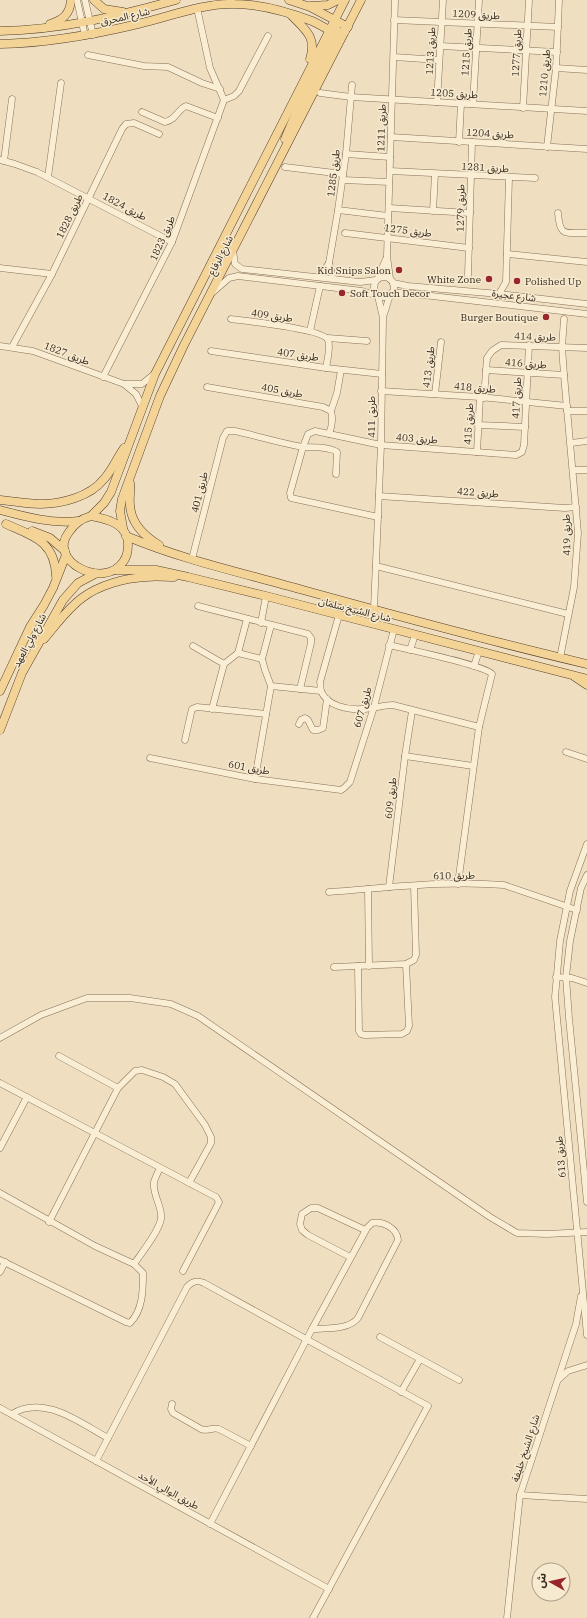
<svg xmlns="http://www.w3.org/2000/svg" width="587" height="1618" font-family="'IBM Plex Serif','Noto Sans Arabic',serif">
	<rect width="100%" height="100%" fill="#efdfc0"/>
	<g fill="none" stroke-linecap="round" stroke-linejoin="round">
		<defs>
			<g id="minor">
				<polyline points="77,0 85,36"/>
				<polyline points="85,0 93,35"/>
				<polyline points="197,8 210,68 224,100"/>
				<polyline points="394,20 558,27"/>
				<polyline points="440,46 557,52"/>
				<polyline points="88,55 144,66 168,67 202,83 220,89"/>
				<polyline points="394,57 439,60"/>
				<polyline points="556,68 587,70"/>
				<polyline points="320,93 351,97 587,111"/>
				<polyline points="437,102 443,0"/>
				<polyline points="473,104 479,0"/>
				<polyline points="523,108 529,0"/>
				<path d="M142,112L165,122C176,120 177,110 186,106L218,118"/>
				<polyline points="391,137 587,149"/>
				<polyline points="459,142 461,104"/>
				<polyline points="547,147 556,68 559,0"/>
				<polyline points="346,154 390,157"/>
				<polyline points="0,160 15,164 37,172 172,242"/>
				<polyline points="4,161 12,99"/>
				<polyline points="285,167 343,174"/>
				<polyline points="390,171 535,178"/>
				<polyline points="48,177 61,83"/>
				<polyline points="343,180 389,182"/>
				<polyline points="389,208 470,213"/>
				<polyline points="338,210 388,216"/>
				<polyline points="433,211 435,174"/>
				<path d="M558,213C560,238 565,232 587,233"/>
				<polyline points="345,233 469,248"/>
				<polyline points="233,251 235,264 242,269 360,282 376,280"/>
				<polyline points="507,254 587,262"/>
				<polyline points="329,263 333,278"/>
				<polyline points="0,268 52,274"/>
				<polyline points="468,275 472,142"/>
				<circle cx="384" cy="287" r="10"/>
				<polyline points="320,277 329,263 338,210 346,154 352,85"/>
				<polyline points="378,278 386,259"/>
				<polyline points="390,279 387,256 395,0"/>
				<polyline points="393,283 408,286 499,294 587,304"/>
				<polyline points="213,292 229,278 238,276 362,291 378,296 383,318 381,445 374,609"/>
				<polyline points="391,293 406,293 587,314"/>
				<polyline points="499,294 506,282 509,178"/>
				<polyline points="384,314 390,295"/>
				<path d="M231,319C246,321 324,329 328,340C331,347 327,361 326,368"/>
				<polyline points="310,331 320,286"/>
				<polyline points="328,338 367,341"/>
				<polyline points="0,346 33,351 124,384"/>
				<polyline points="12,347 52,274 122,129 126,124 134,123 159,134"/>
				<polyline points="211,351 326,368 382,374"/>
				<polyline points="486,370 564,375"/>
				<polyline points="103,377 172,242 224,100 234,96 239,91 268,36"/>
				<path d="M207,387L323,407L331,411C333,419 332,427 329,434"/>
				<polyline points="381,391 480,397 567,406"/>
				<polyline points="435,394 441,342"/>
				<polyline points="484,398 487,358 492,351 501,345 587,348"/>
				<polyline points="142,406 136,394 124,384 142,384 153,375"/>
				<polyline points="331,411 337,393 341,370"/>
				<polyline points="567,411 587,411"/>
				<polyline points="478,425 525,427"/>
				<polyline points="571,443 587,441"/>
				<polyline points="477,452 480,397"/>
				<polyline points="573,470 587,470"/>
				<polyline points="379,496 565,508 576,507"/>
				<polyline points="378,517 291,498 290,493 303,447 308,434 315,431 381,445 516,455 522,452 524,445 529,345"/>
				<path d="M192,559L223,438L227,431H235C258,436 280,443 303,447C314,448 328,446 337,452L336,474"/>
				<polyline points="376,566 568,614"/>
				<polyline points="198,606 308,634 311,638 311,643 300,689"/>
				<path d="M339,615L320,682C321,684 320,689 321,691C327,706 348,710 362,709C373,709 382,705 393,705L479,727"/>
				<polyline points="261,623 266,596"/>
				<path d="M389,645C406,649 484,665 492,674L479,727L458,884"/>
				<polyline points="193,646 224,664"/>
				<polyline points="410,650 415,635"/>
				<polyline points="238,653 247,619"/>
				<polyline points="560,658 574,587 578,533 564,375 562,347 564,319"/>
				<polyline points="474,666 479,651"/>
				<polyline points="271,686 321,691"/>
				<polyline points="212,709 224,664 238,653 262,659"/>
				<polyline points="299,724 301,720 305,718 308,720 313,730 318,730 323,728 327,699"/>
				<polyline points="185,740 191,713 192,709 197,707 266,714"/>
				<polyline points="566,752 587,759"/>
				<polyline points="405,756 473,766"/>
				<polyline points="150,758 255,779 341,790 344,788 350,782 374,707 394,629"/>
				<polyline points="255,779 271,686 265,670 262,659 271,625"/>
				<polyline points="587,844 570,891 560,941 555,997 587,1335"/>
				<polyline points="587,875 581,888 570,941 566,977 569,1018 587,1202"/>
				<polyline points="389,887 405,756 412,711"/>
				<polyline points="368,889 369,966"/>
				<path d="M329,892C386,888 446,880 504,885L577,910"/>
				<polyline points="358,966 359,1031 361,1034 365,1035 402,1034 407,1031 409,1026 406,964"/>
				<polyline points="334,967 406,964 414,960 416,955 414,886"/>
				<polyline points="556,977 572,978 587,983"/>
				<polyline points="0,1038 41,1015 87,998 130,998 171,1004 198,1016 490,1217 517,1233 547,1234 587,1232"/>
				<polyline points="59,1056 118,1088 135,1071 142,1070 163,1077 175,1084 205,1125 211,1137 211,1143 189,1183"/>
				<polyline points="0,1083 216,1197 219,1202 215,1210 183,1271"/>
				<polyline points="0,1148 27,1097"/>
				<path d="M0,1193L95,1246L134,1264L143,1273C143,1290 143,1310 130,1323L126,1322L0,1260"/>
				<polyline points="49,1222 118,1088"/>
				<path d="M372,1223C383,1221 397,1228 398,1240L358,1318C349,1330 326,1328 312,1329L367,1228Z"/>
				<polyline points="350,1257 308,1235 302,1230 300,1224 302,1214 311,1208 318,1208 365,1230"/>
				<path d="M134,1264C143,1251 158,1233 161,1219C163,1207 152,1195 154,1182C155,1178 158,1172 160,1168"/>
				<polyline points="0,1272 5,1262"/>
				<polyline points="380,1337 459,1380"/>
				<polyline points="559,1379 568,1371 587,1365"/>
				<polyline points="401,1392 420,1359"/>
				<path d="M172,1404L171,1409L173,1413L201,1429C207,1432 212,1427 219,1429L251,1446"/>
				<polyline points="0,1408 329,1589"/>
				<path d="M12,1414C44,1394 80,1423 108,1438"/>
				<path d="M96,1461L187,1287C192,1281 197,1280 204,1283L428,1406L313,1618"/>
				<polyline points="520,1495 587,1499"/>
				<polyline points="210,1524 312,1329"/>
				<polyline points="507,1618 520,1495 576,1324 581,1296"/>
			</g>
			<g id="major">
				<polyline points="94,0 104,9 123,12"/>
				<polyline points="289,0 310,7 348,27"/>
				<polyline points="310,6 328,5 338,0"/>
				<path d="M292,16C306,30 317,38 310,59"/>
				<path d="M50,24C63,20 70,14 71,0"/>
				<path d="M0,31C61,30 118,16 176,0"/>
				<path d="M0,44C47,43 92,35 138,24C169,17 202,3 235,4C261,4 288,12 312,21C319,24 326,29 334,32C338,33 341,32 345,31"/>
				<polyline points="285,139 301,101 335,36 336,28"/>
				<path d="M130,483C131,490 129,498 130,505C131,524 144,536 159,545"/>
				<path d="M0,500C13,501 27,504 40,504C61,504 90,497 104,479C112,470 117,458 124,448"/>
				<path d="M0,510C26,517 51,524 79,521"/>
				<polyline points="91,516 104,503 111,492 155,374 345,0"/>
				<path d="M91,516C108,519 128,524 128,545C128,551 127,557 123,562C104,590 46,561 69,532C75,523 81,519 91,516Z"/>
				<path d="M6,524C33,536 55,541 56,576"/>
				<polyline points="123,528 120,511 122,499 160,396 184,345 361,0"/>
				<polyline points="32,531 50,538 65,551"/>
				<path d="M126,536C183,560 243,573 303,590C397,616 492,642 587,664"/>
				<polyline points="116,570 156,570 188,577 266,596 587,679"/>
				<path d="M44,639C56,625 67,609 82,598C99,585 125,578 146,577C156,576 165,577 174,577"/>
				<polyline points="575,677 587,685"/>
				<polyline points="0,691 30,627 44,605 53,588 66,555"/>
				<polyline points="0,730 22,673 63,600 78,583 95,574"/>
			</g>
		</defs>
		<use href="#minor" stroke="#887058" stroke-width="7"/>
		<use href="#major" stroke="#553e2c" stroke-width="9"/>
		<use href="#minor" stroke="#f9edd3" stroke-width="6"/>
		<use href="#major" stroke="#f3d496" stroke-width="8"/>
	</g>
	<g fill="#98262a" stroke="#f6ead0" stroke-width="1.5">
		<circle cx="399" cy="270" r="4"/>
		<circle cx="489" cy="279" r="4"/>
		<circle cx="517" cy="281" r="4"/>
		<circle cx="342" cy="293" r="4"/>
		<circle cx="546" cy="317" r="4"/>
	</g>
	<g text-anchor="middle" stroke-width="3" stroke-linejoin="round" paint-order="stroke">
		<g font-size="10" fill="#37291c" stroke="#f6ead0">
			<text transform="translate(476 14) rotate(3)" y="4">طريق 1209</text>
			<text transform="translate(125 16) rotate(-13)" y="4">شارع المحرق</text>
			<text transform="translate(430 51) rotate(-87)" y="4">طريق 1213</text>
			<text transform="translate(466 52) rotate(-86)" y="4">طريق 1215</text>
			<text transform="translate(516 53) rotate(-87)" y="4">طريق 1277</text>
			<text transform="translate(544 73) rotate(-85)" y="4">طريق 1210</text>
			<text transform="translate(454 93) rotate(3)" y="4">طريق 1205</text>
			<text transform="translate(381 128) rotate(-88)" y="4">طريق 1211</text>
			<text transform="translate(490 133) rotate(3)" y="4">طريق 1204</text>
			<text transform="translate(485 167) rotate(3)" y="4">طريق 1281</text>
			<text transform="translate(333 173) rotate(-83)" y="4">طريق 1285</text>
			<text transform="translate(125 206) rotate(28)" y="4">طريق 1824</text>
			<text transform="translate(460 208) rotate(-89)" y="4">طريق 1279</text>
			<text transform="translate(69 216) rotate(-64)" y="4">طريق 1828</text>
			<text transform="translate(408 230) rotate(7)" y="4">طريق 1275</text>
			<text transform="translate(162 238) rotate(-66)" y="4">طريق 1823</text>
			<text transform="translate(220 255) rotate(-63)" y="4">شارع الرفاع</text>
			<text transform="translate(514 295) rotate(7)" y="4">شارع عجيرة</text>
			<text transform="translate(272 315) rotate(8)" y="4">طريق 409</text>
			<text transform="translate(535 336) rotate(2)" y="4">طريق 414</text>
			<text transform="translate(67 353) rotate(21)" y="4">طريق 1827</text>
			<text transform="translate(298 354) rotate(8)" y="4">طريق 407</text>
			<text transform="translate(526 363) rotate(4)" y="4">طريق 416</text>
			<text transform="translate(428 367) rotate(-83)" y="4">طريق 413</text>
			<text transform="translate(475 387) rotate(5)" y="4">طريق 418</text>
			<text transform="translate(282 390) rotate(10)" y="4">طريق 405</text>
			<text transform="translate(516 398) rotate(-87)" y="4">طريق 417</text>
			<text transform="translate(371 417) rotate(-90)" y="4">طريق 411</text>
			<text transform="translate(468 424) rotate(-87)" y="4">طريق 415</text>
			<text transform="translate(417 438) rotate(4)" y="4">طريق 403</text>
			<text transform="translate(199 492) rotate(-76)" y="4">طريق 401</text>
			<text transform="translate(478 492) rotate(4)" y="4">طريق 422</text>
			<text transform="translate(566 535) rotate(-91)" y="4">طريق 419</text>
			<text transform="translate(355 609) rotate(14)" y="4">شارع الشيخ سلمان</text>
			<text transform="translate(29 640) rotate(-62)" y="4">شارع ولي العهد</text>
			<text transform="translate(362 707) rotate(-74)" y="4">طريق 607</text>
			<text transform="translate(249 767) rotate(10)" y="4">طريق 601</text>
			<text transform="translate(390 798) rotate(-83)" y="4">طريق 609</text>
			<text transform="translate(454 875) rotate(-1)" y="4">طريق 610</text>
			<text transform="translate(560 1157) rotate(-95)" y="4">طريق 613</text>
			<text transform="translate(525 1448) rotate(-72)" y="4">شارع الشيخ خليفة</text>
			<text transform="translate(169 1490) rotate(29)" y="4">طريق الوالي الأحد</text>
		</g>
		<g font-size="10" fill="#37291c" stroke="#f6ead0" text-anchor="end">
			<text x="391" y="274">Kid Snips Salon</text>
			<text x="481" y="283">White Zone</text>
			<text x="525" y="285" text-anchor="start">Polished Up</text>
			<text x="350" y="297" text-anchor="start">Soft Touch Decor</text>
			<text x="538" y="321">Burger Boutique</text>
		</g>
	</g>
	<g transform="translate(551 1582) rotate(278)"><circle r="19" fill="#f6ead0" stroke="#aa9d88"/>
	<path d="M0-3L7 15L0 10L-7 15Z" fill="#98262a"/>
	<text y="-6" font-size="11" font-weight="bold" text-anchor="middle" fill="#37291c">ش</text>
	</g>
</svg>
